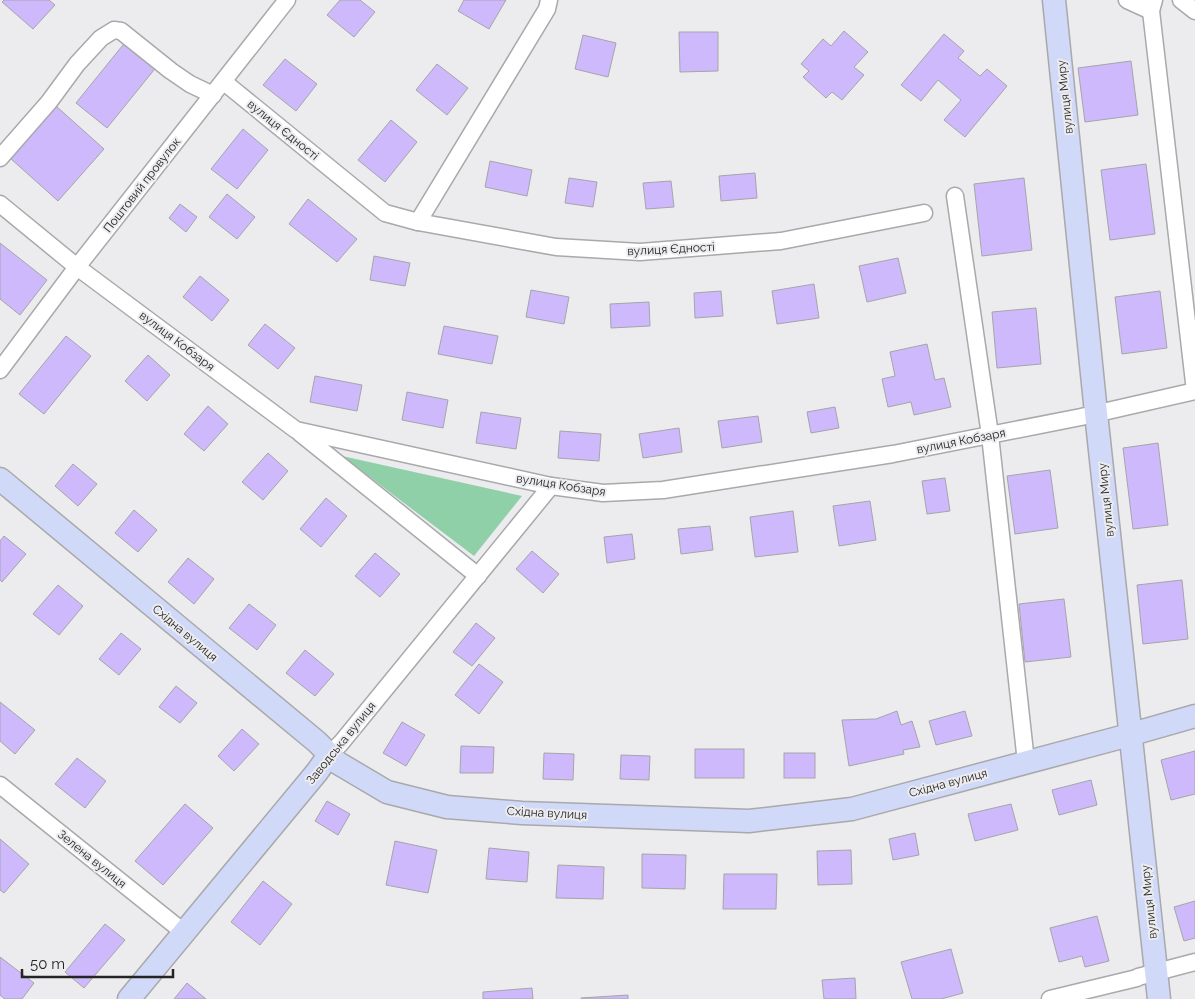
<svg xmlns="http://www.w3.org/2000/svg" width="1195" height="999" font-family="Raleway,sans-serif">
	<rect width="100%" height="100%" fill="#ececef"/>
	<polygon fill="#8fd0a8" points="342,456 522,496 474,556"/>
	<g fill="#cdb9fc" stroke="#a6a5a8">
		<polygon points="4,0 49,0 55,5 33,29 2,2"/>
		<polygon points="340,0 360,0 375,12 354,37 327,15"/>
		<polygon points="464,0 506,0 489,29 458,11"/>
		<polygon points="844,31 868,52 854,67 864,75 842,100 832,92 826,98 803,77 809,71 801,64 823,39 831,46"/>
		<polygon points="679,32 718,32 718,71 680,72"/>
		<polygon points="944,34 964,51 958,58 980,76 987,69 1007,86 965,137 944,120 961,100 938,80 921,101 901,85"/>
		<polygon points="583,35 616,43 608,77 575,69"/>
		<polygon points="127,40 158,65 107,128 76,103"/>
		<polygon points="285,59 317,84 296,111 263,85"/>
		<polygon points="1131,61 1138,115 1085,122 1078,68"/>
		<polygon points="437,64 468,88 447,115 416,90"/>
		<polygon points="56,106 104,149 58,201 10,158"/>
		<polygon points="391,120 417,142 385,182 358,160"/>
		<polygon points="243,129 268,150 237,189 211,169"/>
		<polygon points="490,161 532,170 527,196 485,187"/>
		<polygon points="1146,164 1155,234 1110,240 1101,170"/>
		<polygon points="755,173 757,198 721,201 719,176"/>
		<polygon points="569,178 597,182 593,207 565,203"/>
		<polygon points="1024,178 1032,250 982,256 974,184"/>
		<polygon points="671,181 674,207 646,209 643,183"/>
		<polygon points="227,194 255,217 237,239 209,217"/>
		<polygon points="308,199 357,239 337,262 289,224"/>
		<polygon points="180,204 197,217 186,232 169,218"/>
		<polygon points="0,243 47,280 20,315 0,299"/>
		<polygon points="374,256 410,263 405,286 370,280"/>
		<polygon points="898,258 906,293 867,302 859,266"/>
		<polygon points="200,276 229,300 212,321 183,297"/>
		<polygon points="814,284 819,318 777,324 772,291"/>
		<polygon points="531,290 569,297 564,324 526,317"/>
		<polygon points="721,291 723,316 695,318 694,293"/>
		<polygon points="1160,291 1167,348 1122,354 1115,297"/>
		<polygon points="649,302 650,326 611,328 610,304"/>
		<polygon points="1036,308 1041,364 997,368 992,312"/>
		<polygon points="265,324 295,348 278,369 248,345"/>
		<polygon points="444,326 498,336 492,364 438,354"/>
		<polygon points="66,336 91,356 44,414 19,394"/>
		<polygon points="927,344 935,380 944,378 951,407 914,415 911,402 888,407 882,379 895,376 890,352"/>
		<polygon points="148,355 170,375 147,401 125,381"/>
		<polygon points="315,376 362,385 357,411 310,402"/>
		<polygon points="407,392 448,400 443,428 402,420"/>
		<polygon points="208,406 228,424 204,451 184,434"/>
		<polygon points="835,407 839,428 811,433 807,412"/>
		<polygon points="481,412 521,418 516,449 476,443"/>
		<polygon points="758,416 762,442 722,448 718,421"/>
		<polygon points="679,428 682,452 643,458 639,434"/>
		<polygon points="560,431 601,434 599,461 558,458"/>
		<polygon points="1158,443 1168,525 1133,529 1123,448"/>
		<polygon points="268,453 288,471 263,500 242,482"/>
		<polygon points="73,464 97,484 78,506 55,486"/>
		<polygon points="1050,470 1058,528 1015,534 1007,476"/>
		<polygon points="945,478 950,511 927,514 922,481"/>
		<polygon points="326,498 347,516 321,547 300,529"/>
		<polygon points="870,501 876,540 839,546 833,506"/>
		<polygon points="134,510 157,530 138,552 115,533"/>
		<polygon points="793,511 798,552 755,557 750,517"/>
		<polygon points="710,526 713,550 681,554 678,529"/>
		<polygon points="632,534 635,559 607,563 604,537"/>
		<polygon points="4,536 26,554 2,582 0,580 0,541"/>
		<polygon points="532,551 559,574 543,593 516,569"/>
		<polygon points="375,553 400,574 380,597 355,576"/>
		<polygon points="188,558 214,579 194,604 168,582"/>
		<polygon points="1182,580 1188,639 1143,644 1137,585"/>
		<polygon points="58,585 83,606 59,635 33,614"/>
		<polygon points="1064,599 1071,657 1025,662 1019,604"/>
		<polygon points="249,604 276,625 257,650 229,628"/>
		<polygon points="476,623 495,638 472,666 453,652"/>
		<polygon points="121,633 141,649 119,675 99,659"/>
		<polygon points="305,650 334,674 315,696 286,673"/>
		<polygon points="479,664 503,682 479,714 455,695"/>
		<polygon points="176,686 197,703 180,723 159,707"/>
		<polygon points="0,702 35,730 15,754 0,741"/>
		<polygon points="897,711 901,725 912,721 920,747 903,750 904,754 849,766 842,720 876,719"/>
		<polygon points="965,711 972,736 936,745 929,721"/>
		<polygon points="402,722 425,735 406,766 383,753"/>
		<polygon points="242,729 259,744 234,771 218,756"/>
		<polygon points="461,746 494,747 493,773 460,773"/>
		<rect x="695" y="749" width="49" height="29"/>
		<polygon points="1195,751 1195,794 1171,800 1161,760"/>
		<polygon points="544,753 574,754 573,780 543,779"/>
		<rect x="784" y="753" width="31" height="25"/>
		<polygon points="621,755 650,756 649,780 620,779"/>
		<polygon points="77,758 106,781 85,808 55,784"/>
		<polygon points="1091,780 1097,805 1059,815 1052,790"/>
		<polygon points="327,801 350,814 338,835 315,821"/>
		<polygon points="185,804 213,828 163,885 135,861"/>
		<polygon points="1011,804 1018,830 975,841 968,814"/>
		<polygon points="915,833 919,855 893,860 889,839"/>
		<polygon points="0,839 29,864 4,893 0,890"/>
		<polygon points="395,841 437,850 428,893 386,885"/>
		<polygon points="489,848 529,852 527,882 486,879"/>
		<polygon points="851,850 852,884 818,885 817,851"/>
		<polygon points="642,854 686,855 685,889 642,888"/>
		<polygon points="558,865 604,867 603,899 556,898"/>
		<polygon points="724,874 777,874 776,909 723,909"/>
		<polygon points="263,881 292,904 260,945 231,922"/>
		<polygon points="1195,901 1195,938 1184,941 1174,907"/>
		<polygon points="1097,916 1109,961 1085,967 1082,956 1059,962 1050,928"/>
		<polygon points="105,924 125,940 84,988 65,972"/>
		<polygon points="951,949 963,993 941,999 912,999 901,962"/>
		<polygon points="0,957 34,983 22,999 5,999 0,995"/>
		<polygon points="855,978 856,999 824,999 822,980"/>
		<polygon points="187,983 206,999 174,999"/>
		<polygon points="532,988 533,999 483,999 483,992"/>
		<polygon points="628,995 628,999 581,999 581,998"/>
	</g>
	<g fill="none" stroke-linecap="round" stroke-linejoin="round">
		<defs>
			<g id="street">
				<polyline points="1127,0 1151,11"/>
				<polyline points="1181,0 1195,11"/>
				<polyline points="224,82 385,213 418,222 556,247 640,252 781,241 924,213"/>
				<polyline points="0,158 49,102 77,64 101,38 114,30 121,31 171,71 190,84 213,95"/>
				<polyline points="955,196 990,435 1026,762"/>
				<polyline points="0,204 77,267 296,430 551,486 603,493 663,490 893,454 1081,417 1195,391 1151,11 1154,0"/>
				<polyline points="418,222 547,9 549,0"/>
				<polyline points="0,370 77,267 287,0"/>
				<polyline points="300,433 478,576"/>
				<polyline points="329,755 341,743 551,486"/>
				<polyline points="0,785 176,926 183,933"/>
				<polyline points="1050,999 1137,978 1138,977 1195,962"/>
			</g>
			<g id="secondary">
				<polyline points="1054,0 1096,413 1159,999"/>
				<polyline points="0,479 317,742 338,763 387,792 447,807 522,813 749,821 852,809 1118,738 1195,716"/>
				<polyline points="129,999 317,772 329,755"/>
			</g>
		</defs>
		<use href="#street" stroke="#a9a9ac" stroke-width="19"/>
		<use href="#secondary" stroke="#a9a9ac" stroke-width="25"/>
		<use href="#street" stroke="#fff" stroke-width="16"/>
		<use href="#secondary" stroke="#d0d9f8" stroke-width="22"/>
	</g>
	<g text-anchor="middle" stroke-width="4" stroke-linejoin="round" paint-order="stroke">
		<g font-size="12" fill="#242425" stroke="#ececef">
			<text transform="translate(1065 97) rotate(-96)" y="4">вулиця Миру</text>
			<text transform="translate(283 130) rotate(39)" y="4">вулиця Єдності</text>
			<text transform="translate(142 185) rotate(-52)" y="4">Поштовий провулок</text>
			<text transform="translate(671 249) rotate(-3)" y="4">вулиця Єдності</text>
			<text transform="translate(177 341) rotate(37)" y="4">вулиця Кобзаря</text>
			<text transform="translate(961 441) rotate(-11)" y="4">вулиця Кобзаря</text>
			<text transform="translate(561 485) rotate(9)" y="4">вулиця Кобзаря</text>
			<text transform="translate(1106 500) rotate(-96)" y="4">вулиця Миру</text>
			<text transform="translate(185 633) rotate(40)" y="4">Східна вулиця</text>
			<text transform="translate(341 743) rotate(-51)" y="4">Заводська вулиця</text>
			<text transform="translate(948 783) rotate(-15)" y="4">Східна вулиця</text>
			<text transform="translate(547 813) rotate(3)" y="4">Східна вулиця</text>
			<text transform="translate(92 859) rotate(39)" y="4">Зелена вулиця</text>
			<text transform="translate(1149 902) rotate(-96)" y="4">вулиця Миру</text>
		</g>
	</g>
	<path d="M22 969v8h151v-8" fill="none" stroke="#242425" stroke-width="2.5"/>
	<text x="30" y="969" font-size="15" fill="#242425" stroke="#ececef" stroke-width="4" paint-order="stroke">50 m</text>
</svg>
